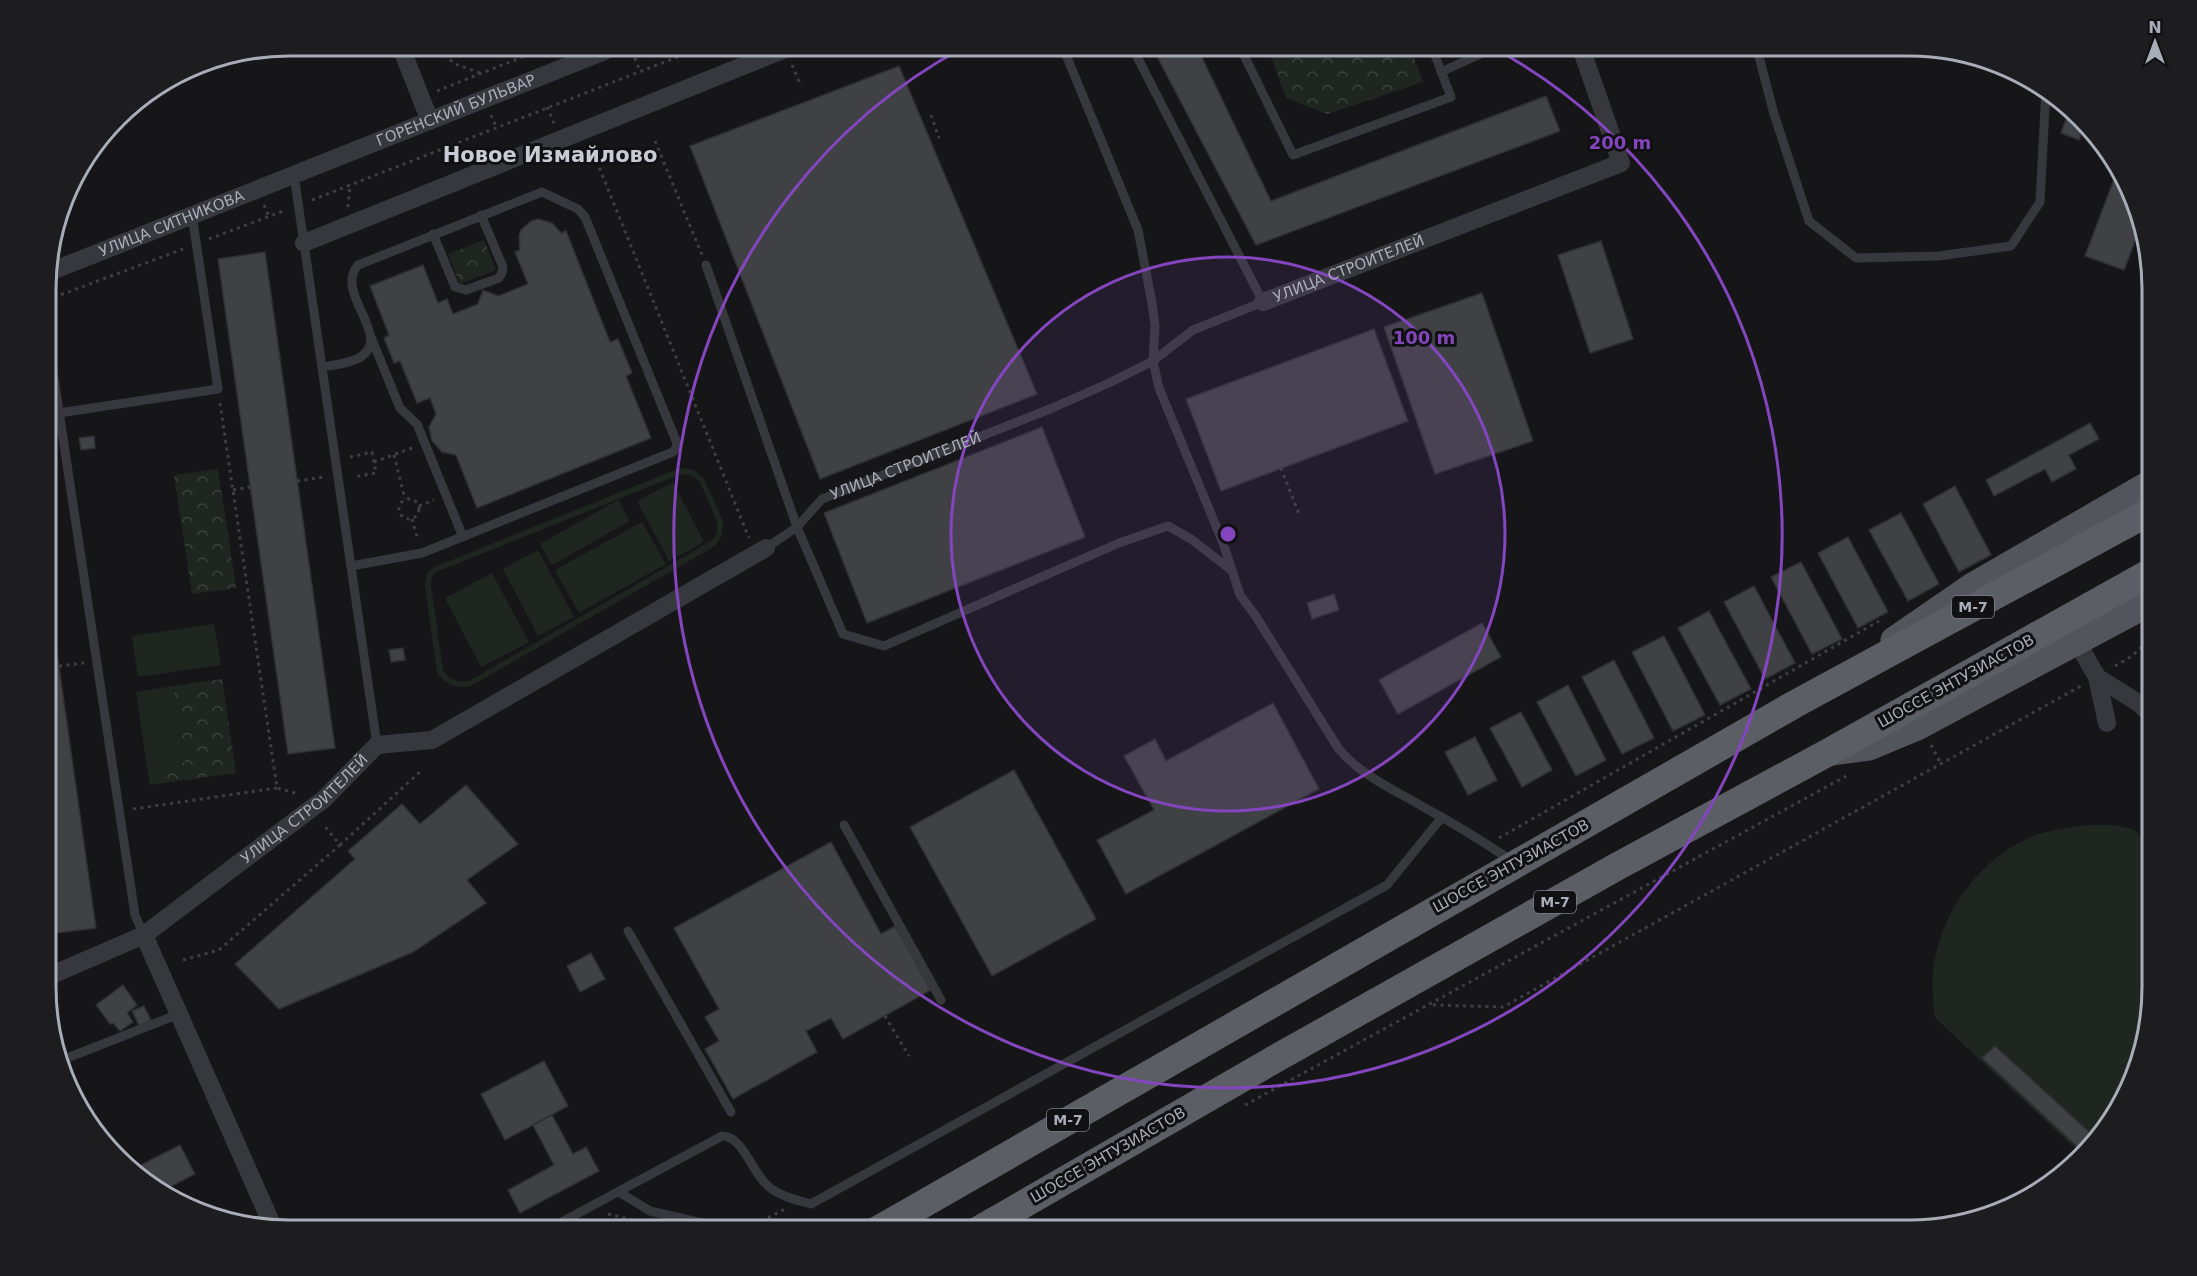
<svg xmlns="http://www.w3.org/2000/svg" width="2197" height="1276" font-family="'DejaVu Sans',sans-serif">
	<defs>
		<pattern id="forest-crowns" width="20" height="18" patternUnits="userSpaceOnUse" patternTransform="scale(1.5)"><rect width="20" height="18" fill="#1e261f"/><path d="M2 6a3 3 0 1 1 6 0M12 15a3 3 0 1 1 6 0" fill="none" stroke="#3c433d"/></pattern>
	</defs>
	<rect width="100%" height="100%" fill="#161618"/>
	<g fill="#1e261f" fill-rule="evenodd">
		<path d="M680,468L694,470L704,479L723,521L722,535L715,546L471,686C456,689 447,685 437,673L425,586L427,574L432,568ZM681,474L692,476L700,482L717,522V533L711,541L469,681C457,683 450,680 443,670L431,586L432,576L436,572Z"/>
		<polygon points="673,482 704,542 669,561 637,501"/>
		<polygon points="618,500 630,521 552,565 540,544"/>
		<polygon points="642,522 666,564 579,613 555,570"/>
		<polygon points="538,550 574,617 538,636 503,569"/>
		<polygon points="492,573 529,642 481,667 445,598"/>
		<polygon points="214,624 221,665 138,677 132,636"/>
		<polygon points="173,686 185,762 147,768 136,692"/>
		<path d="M2085,825H2113L2133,829L2151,846V1003L2119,1110L2083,1156L1935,1018C1933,999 1931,981 1934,963C1943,909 1980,859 2031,837C2048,830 2067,828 2085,825Z"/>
	</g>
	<g fill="url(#forest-crowns)">
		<polygon points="1267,45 1409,45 1423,82 1327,114 1286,98"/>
		<polygon points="484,240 496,270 460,284 448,254"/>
		<polygon points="218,469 236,588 192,594 174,475"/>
		<polygon points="222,679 236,773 150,785 147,768 185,762 173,686"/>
	</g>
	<g fill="#404145" stroke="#303034" stroke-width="1.5">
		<polygon points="1151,45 1196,45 1271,201 1546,96 1560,131 1256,245"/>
		<polygon points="899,66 1037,394 820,479 690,146"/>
		<polygon points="2070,108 2085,122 2079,140 2061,133"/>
		<polygon points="2119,166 2139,231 2124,270 2085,256"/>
		<polygon points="538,219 552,223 561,233 566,231 610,342 618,339 632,373 626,376 651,438 477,508 456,455 442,452 432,441 429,427 436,414 430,398 417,403 400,361 394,363 384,338 389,335 370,286 423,265 438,303 447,299 453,314 478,304 483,290 498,296 528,284 515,252 520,250 519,236 521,230 531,221"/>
		<polygon points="1601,241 1633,339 1590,353 1558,255"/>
		<polygon points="265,252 335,748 288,754 218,259"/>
		<polygon points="1482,293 1533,441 1435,474 1384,327"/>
		<polygon points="1374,329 1408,421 1221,491 1186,399"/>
		<polygon points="2090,423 2099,439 2069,455 2076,469 2052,482 2045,469 1994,496 1986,480"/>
		<polygon points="1042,427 1085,537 867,623 824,513"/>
		<polygon points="94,436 95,448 81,450 79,438"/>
		<polygon points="1955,486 1991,555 1959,572 1923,504"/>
		<polygon points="1901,513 1939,584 1908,601 1869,530"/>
		<polygon points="1848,537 1888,612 1858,628 1818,553"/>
		<polygon points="1801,562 1842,639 1812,654 1771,577"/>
		<polygon points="47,582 96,928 49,934 47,920"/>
		<polygon points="1754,586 1795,663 1765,679 1724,602"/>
		<polygon points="1334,594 1339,610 1312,619 1307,603"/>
		<polygon points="1709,611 1751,689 1720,705 1678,628"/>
		<polygon points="1482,623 1501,657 1398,714 1379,680"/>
		<polygon points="1664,636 1705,715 1673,731 1632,652"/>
		<polygon points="403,648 405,660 391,662 389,650"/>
		<polygon points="1614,660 1654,738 1622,754 1582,677"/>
		<polygon points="1568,685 1606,760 1576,776 1537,702"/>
		<polygon points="1273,703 1319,789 1126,894 1097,840 1154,810 1124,756 1155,739 1166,761"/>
		<polygon points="1521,712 1552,770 1522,787 1490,728"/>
		<polygon points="1475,737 1497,780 1468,795 1445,752"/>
		<polygon points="1014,770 1096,919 992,976 910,827"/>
		<polygon points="466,785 518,844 467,880 486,903 413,952 279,1009 235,964 355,859 348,851 402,804 420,824"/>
		<polygon points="831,842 881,934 895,926 931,990 843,1039 831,1018 806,1031 817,1052 733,1099 705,1049 719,1041 705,1017 719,1009 674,928"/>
		<polygon points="591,953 605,979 580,992 567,966"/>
		<polygon points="123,985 137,1005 127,1013 133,1022 120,1031 113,1023 110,1024 96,1005"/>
		<polygon points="144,1006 151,1020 139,1026 132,1011"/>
		<polygon points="1995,1046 2097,1139 2085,1154 1982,1058"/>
		<polygon points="544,1061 568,1106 505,1140 481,1094"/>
		<polygon points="552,1115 573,1154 586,1147 599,1171 520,1213 508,1190 554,1165 533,1125"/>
		<polygon points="180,1145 195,1174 160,1192 135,1168"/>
	</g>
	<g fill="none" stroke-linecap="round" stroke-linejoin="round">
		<g stroke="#3d3f44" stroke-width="3" stroke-dasharray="3 4.5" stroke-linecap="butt">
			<polyline points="433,45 455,64 480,73"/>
			<polyline points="903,45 903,47"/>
			<polyline points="632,51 640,71"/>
			<polyline points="792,65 801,86"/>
			<polyline points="437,91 552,45"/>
			<polyline points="547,107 554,123"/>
			<polyline points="491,115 496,127"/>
			<polyline points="931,115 939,138"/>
			<polyline points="655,141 702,255"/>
			<polyline points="591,147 749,538"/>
			<polyline points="312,200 708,45"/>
			<polyline points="264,205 269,217"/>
			<polyline points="348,207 350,184"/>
			<polyline points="209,239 286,210"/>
			<polyline points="47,300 183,249"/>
			<polyline points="220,403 277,788 299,794"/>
			<polyline points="394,455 405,499"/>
			<polyline points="350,457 372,452 376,473 353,477"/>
			<polyline points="374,462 412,448"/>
			<polyline points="1281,468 1299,514"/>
			<polyline points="297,481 324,477"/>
			<polyline points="233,490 250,487"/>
			<circle cx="409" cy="509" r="10"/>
			<polyline points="419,506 434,500"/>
			<polyline points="412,519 418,540"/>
			<polyline points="59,666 84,663"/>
			<polyline points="2115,666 2132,656 2151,638"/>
			<polyline points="1931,745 1941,764"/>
			<polyline points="133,809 277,788"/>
			<polyline points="1499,838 1879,621"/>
			<polyline points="340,845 422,770"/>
			<polyline points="183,960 219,950 340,845 323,824"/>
			<polyline points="1433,1005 1503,1007 2081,686"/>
			<polyline points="885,1016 909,1056"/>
			<polyline points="1245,1105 1850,774"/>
			<polyline points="608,1214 637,1221"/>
			<polyline points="748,1226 750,1227 785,1209"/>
		</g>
		<g stroke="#37383d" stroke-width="9">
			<path d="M1062,45L1138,230L1152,303L1155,326L1153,361L1159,388L1223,543L1240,595L1255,615L1338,748C1361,776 1395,790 1425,808C1455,824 1484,842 1512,861"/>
			<polyline points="1239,45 1293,155 1451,97 1431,45"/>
			<polyline points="1756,45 1774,114 1809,221 1856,258 1939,256 2011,246 2040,202 2046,89"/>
			<polyline points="1441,72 1500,45"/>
			<polyline points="294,175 377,745"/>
			<polyline points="433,234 455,287 466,290 499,278 502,273 503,267 481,215"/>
			<polyline points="706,265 797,527 843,634 884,646 1119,543 1168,526 1191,539 1231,570"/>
			<polyline points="47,332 135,915 144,935"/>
			<polyline points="371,337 400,408 417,424 463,537"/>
			<path d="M322,367C334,365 348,364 359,358C395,337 333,293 358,265L542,192L578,209L585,217L677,443L676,448L673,452L422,553L351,566"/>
			<polyline points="59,413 218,389 192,215"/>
			<path id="s1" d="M766,548L797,527L822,499L1050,409L1109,383L1153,361L1193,330L1263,302L1131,45"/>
			<polyline points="844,825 941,1000"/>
			<polyline points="628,931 731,1112"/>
			<polyline points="62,1060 179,1014"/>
			<polyline points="619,1192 650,1211 737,1231"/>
			<path d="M545,1231L722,1136C742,1135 753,1174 768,1186C779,1196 797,1200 811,1204L1387,885L1442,817"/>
		</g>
		<g stroke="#37383d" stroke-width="18">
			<polyline points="400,45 430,121"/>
			<polyline points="304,243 795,45"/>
			<path id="s2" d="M47,273L600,53L616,45"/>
			<path id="s3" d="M1263,302L1621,163L1580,45"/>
			<polyline points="2077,642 2097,677 2107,723"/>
			<polyline points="2097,677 2140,704 2151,715"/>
			<polyline points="144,935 274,1229"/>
			<path id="s4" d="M47,977L144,935L324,799L377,745L432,740L766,548"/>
		</g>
		<g stroke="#53555c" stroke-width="27">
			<polyline points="1894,640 1971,587 2151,483"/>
			<polyline points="1831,752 1869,747 1917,727 2151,602"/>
		</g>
		<g stroke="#5b5e65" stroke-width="28">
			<polyline points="876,1231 1795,704 2151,511"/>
			<polyline points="977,1231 1282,1055 1618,866 1829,752 2151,572"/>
		</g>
	</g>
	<circle cx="1228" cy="534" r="277" fill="#8446be" fill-opacity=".12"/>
	<g fill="none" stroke="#8446be" stroke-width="3">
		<circle cx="1228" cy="534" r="277"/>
		<path d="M1492 47A554 554 0 1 1 964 47"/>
	</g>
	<g text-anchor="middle" stroke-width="6" stroke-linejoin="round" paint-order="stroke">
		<g fill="#111113" stroke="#7b7e86" stroke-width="1.5">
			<rect x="1952" y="596" width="42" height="22" rx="4.5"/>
			<rect x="1534" y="891" width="42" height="22" rx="4.5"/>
			<rect x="1047" y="1109" width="42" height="22" rx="4.5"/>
		</g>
		<g font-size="14" font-weight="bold" fill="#a8adb8">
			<text x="1973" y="612">М-7</text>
			<text x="1555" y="907">М-7</text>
			<text x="1068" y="1125">М-7</text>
		</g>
		<g font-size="15" fill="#a8adb8" stroke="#111113">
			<text dy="5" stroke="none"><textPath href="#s2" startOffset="440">ГОРЕНСКИЙ БУЛЬВАР</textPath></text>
			<text dy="5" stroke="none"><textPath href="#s2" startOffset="134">УЛИЦА СИТНИКОВА</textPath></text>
			<text dy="5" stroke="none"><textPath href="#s3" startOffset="92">УЛИЦА СТРОИТЕЛЕЙ</textPath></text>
			<text dy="5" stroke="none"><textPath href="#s1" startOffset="165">УЛИЦА СТРОИТЕЛЕЙ</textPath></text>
			<text transform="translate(1956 681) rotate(-29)" y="5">ШОССЕ ЭНТУЗИАСТОВ</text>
			<text dy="5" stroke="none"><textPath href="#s4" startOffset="310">УЛИЦА СТРОИТЕЛЕЙ</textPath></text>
			<text transform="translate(1511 866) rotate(-29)" y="5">ШОССЕ ЭНТУЗИАСТОВ</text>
			<text transform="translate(1108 1155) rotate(-30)" y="5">ШОССЕ ЭНТУЗИАСТОВ</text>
		</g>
		<g font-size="21" font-weight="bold" fill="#c9ccd4" stroke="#111113">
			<text x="550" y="162">Новое Измайлово</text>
		</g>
	</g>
	<path d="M0 0H2197V1276H0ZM289 56H1909A233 233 0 0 1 2142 289V987A233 233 0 0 1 1909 1220H289A233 233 0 0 1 56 987V289A233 233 0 0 1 289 56Z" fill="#1d1d20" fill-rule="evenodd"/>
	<path fill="none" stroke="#a8adb8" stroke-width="3" d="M289 56H1909A233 233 0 0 1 2142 289V987A233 233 0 0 1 1909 1220H289A233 233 0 0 1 56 987V289A233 233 0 0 1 289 56Z"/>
	<circle cx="1228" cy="534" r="9" fill="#8446be" stroke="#111113" stroke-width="3"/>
	<g font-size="18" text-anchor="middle" font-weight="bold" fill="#8446be" stroke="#111113" stroke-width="6" stroke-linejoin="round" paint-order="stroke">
		<text x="1620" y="149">200 m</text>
		<text x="1424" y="344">100 m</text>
	</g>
	<g transform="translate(2155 42)" stroke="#111113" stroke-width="4.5" paint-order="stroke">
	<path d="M0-4.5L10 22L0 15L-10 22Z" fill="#a8adb8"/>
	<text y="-9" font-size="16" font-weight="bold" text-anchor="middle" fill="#a8adb8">N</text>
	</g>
</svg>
